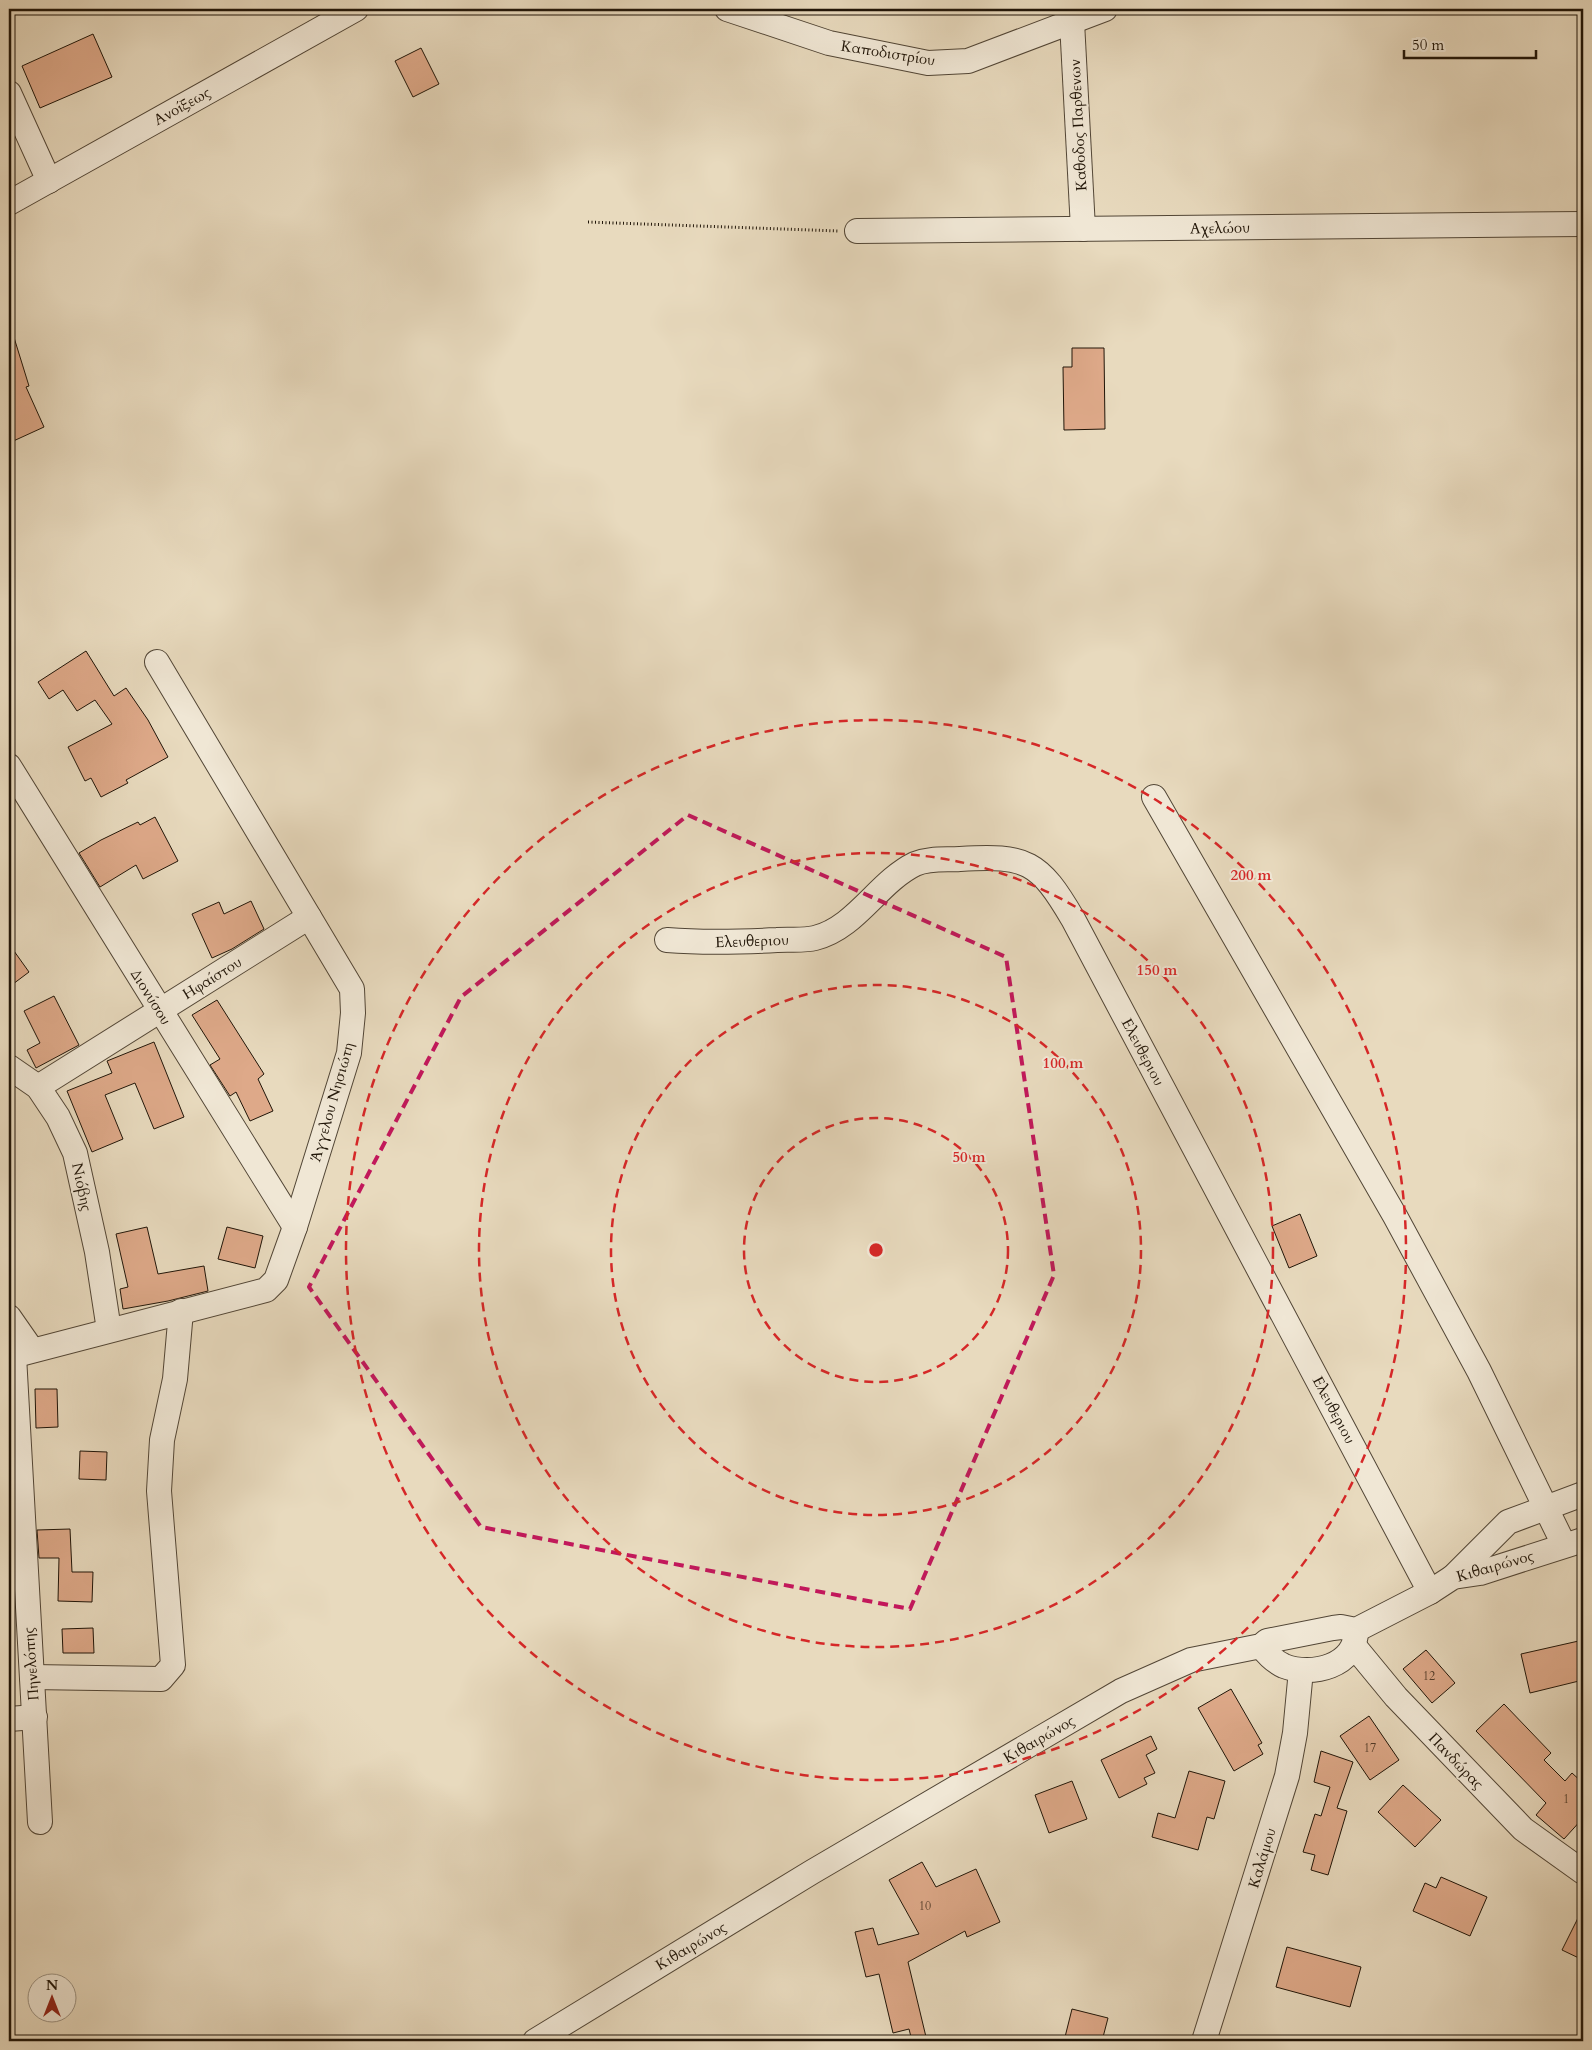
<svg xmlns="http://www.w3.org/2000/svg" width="1592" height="2050" font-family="Cardo,serif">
	<rect width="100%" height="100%" fill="#e8dabe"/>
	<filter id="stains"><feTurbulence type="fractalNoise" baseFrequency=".004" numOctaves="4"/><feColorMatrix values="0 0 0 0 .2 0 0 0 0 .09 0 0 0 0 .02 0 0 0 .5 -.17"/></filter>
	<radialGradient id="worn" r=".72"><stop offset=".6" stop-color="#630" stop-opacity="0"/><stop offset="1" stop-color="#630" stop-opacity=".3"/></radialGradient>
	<g fill="#dea989" stroke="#201508">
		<polygon points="93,34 112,77 40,108 22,66"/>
		<polygon points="421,48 439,84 413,97 395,61"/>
		<polygon points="9,331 12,331 29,386 26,387 44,427 9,443"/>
		<polygon points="1072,348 1104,348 1105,429 1064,430 1063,367 1072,367"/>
		<polygon points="86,651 114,696 126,688 148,720 168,757 126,780 128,783 101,797 91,778 85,781 68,747 112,724 95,700 77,711 63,690 49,699 38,682"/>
		<polygon points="155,817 178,861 143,879 136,865 100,887 79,853 101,840 138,822 140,825"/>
		<polygon points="251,901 264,929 232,949 212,958 192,914 219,902 224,914"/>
		<polygon points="9,944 29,972 9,987"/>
		<polygon points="54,996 79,1045 36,1068 27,1050 40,1043 24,1011"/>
		<polygon points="217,1000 264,1074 258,1079 273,1111 250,1121 236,1092 230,1096 210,1065 220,1059 192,1015"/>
		<polygon points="154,1042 184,1117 154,1129 135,1083 105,1095 123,1139 92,1152 67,1091 112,1073 107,1061"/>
		<polygon points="1300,1214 1317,1256 1289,1268 1272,1226"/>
		<polygon points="147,1227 158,1274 204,1266 208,1291 168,1301 123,1309 120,1289 128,1287 116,1234"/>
		<polygon points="227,1227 263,1236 255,1268 218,1259"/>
		<polygon points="35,1389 57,1389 58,1427 36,1428"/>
		<polygon points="80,1451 107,1452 106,1480 79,1479"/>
		<polygon points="70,1529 72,1572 93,1572 92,1602 58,1601 59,1558 39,1558 37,1530"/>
		<polygon points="93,1628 94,1653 63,1653 62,1629"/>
		<polygon points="1583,1640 1583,1680 1530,1693 1521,1654"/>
		<polygon points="1426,1650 1455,1683 1432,1703 1403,1669"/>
		<polygon points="1231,1689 1262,1743 1258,1745 1263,1754 1234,1771 1198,1708"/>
		<polygon points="1504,1704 1551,1753 1544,1760 1565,1781 1572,1773 1583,1783 1583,1818 1564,1839 1536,1815 1546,1803 1476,1731"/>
		<polygon points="1369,1716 1399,1760 1370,1780 1340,1736"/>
		<polygon points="1151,1736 1157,1749 1146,1755 1155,1773 1144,1778 1147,1784 1119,1798 1101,1760"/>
		<polygon points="1321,1751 1353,1762 1337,1808 1347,1811 1328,1875 1311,1870 1315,1855 1303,1852 1315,1814 1321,1816 1330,1787 1314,1782"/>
		<polygon points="1189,1771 1225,1781 1214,1819 1207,1817 1198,1850 1152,1837 1158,1813 1175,1818"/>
		<polygon points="1072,1781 1087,1819 1049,1833 1035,1795"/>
		<polygon points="1403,1785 1441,1820 1415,1847 1378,1812"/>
		<polygon points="922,1862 936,1887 976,1869 1000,1922 967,1937 965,1931 908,1962 927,2041 912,2041 909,2029 893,2033 879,1974 866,1977 855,1932 873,1928 878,1945 919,1934 889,1880"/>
		<polygon points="1441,1877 1487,1897 1470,1936 1413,1911 1425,1883 1436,1888"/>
		<polygon points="1583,1908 1583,1960 1562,1950"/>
		<polygon points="1287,1947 1361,1967 1350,2007 1276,1987"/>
		<polygon points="1072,2009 1108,2018 1102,2041 1064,2041"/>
	</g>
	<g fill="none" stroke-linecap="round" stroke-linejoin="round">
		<defs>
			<g id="minor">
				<polyline points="727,9 829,43 928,63 968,61 1105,9"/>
				<polyline points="1072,22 1083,229"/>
				<polyline points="9,93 49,181"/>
				<polyline points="9,203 356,9"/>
				<polyline points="857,231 1583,224"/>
				<polyline points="9,766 295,1227"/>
				<polyline points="1154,797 1395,1216 1479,1371 1564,1545"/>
				<path d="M667,940C704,943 740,942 777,940C789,939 803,941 815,938C856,928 878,882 915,864C929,858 945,860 960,859C1027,855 1039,861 1073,919L1430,1592"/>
				<polyline points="9,1067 38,1087 58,1117 75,1153 97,1252 109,1330"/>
				<polyline points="38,1087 309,917"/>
				<polyline points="9,1317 32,1350"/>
				<polyline points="14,1356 40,1822"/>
				<polyline points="9,1357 266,1290 276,1280 295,1227 349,1053 353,1013 352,989 157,662"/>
				<polyline points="1453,1577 1508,1522 1583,1494"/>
				<path d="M1261,1646C1267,1654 1275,1662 1284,1666C1312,1677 1356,1666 1356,1631"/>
				<polyline points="1354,1646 1396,1697 1523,1829 1583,1872"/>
				<polyline points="32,1677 161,1679 173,1665 159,1491 162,1440 175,1379 181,1311"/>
				<polyline points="9,1719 35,1717"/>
				<polyline points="535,2041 812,1872 1121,1691 1191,1660 1261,1646 1267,1641 1333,1628 1341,1627 1356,1630 1430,1592 1453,1577 1480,1573 1583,1540"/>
				<polyline points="1204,2041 1287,1776 1295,1733 1301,1670"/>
			</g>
		</defs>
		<use href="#minor" stroke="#524636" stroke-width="26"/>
		<polyline stroke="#201508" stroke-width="3" stroke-dasharray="1 2.5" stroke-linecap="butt" points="588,222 839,231"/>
		<use href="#minor" stroke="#f0e7d5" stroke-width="24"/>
	</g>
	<path fill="none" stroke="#c2185b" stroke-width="4" stroke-dasharray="10 6" stroke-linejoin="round" d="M688,815L1006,957L1054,1275L910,1609L481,1527L309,1287L461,997Z"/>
	<g fill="none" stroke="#d62828" stroke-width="2.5" stroke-dasharray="9 6">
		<circle cx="876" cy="1250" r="132"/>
		<circle cx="876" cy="1250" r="265"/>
		<circle cx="876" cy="1250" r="397"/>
		<circle cx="876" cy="1250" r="530"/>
	</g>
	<g text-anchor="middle" stroke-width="4" stroke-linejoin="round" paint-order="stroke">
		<g font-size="12" fill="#503a28">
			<text x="1429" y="1680">12</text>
			<text x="1370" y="1752">17</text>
			<text x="1566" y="1803">1</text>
			<text x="925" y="1910">10</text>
		</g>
		<g font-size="15" fill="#201508" stroke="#f0e7d5">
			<text transform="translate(888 53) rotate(9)" y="5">Καποδιστρίου</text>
			<text transform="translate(182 106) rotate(-29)" y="5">Ανοίξεως</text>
			<text transform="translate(1078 125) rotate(-93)" y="5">Καθοδος Παρθενων</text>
			<text transform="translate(1220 228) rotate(-1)" y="5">Αχελώου</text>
			<text transform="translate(752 941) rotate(-2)" y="5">Ελευθεριου</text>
			<text transform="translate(212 978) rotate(-32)" y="5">Ηφαίστου</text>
			<text transform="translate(151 997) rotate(58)" y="5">Διονύσου</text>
			<text transform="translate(1143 1052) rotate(62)" y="5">Ελευθεριου</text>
			<text transform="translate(332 1102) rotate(-74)" y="5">Άγγελου Νησιώτη</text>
			<text transform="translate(82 1187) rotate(78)" y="5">Νιόβης</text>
			<text transform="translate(1334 1410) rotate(62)" y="5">Ελευθεριου</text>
			<text transform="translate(1495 1566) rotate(-16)" y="5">Κιθαιρώνος</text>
			<text transform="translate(31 1664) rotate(-94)" y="5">Πηνελόπης</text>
			<text transform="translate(1039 1739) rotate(-30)" y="5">Κιθαιρώνος</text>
			<text transform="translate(1456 1761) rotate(46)" y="5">Πανδώρας</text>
			<text transform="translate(1262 1858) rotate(-73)" y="5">Καλάμου</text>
			<text transform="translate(691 1946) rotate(-31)" y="5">Κιθαιρώνος</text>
		</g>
	</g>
	<circle cx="876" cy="1250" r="8" fill="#d62828" stroke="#f0e7d5" stroke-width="2.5"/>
	<g font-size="15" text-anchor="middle" font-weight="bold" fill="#d62828" stroke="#f0e7d5" stroke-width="4" stroke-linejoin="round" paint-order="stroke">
		<text x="1251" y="880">200 m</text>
		<text x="1157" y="975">150 m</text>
		<text x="1063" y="1068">100 m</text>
		<text x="969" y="1162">50 m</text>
	</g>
	<rect width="1592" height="2050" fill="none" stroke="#e8dabe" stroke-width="30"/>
	<rect x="10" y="10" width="1572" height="2030" fill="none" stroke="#201508" stroke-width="2.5"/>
	<rect x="15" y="15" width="1562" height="2020" fill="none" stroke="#201508"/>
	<g transform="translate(52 1998)"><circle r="24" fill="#f0e7d5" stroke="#9d9383"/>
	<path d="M0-4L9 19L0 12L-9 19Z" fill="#8f2418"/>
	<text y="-8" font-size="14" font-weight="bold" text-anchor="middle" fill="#201508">N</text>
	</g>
	<path d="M1404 50v8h132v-8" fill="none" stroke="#201508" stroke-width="2.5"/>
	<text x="1412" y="50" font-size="15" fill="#201508" stroke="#f0e7d5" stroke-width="4" paint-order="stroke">50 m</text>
	<rect width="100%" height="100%" filter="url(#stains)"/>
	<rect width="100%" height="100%" fill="url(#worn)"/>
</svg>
